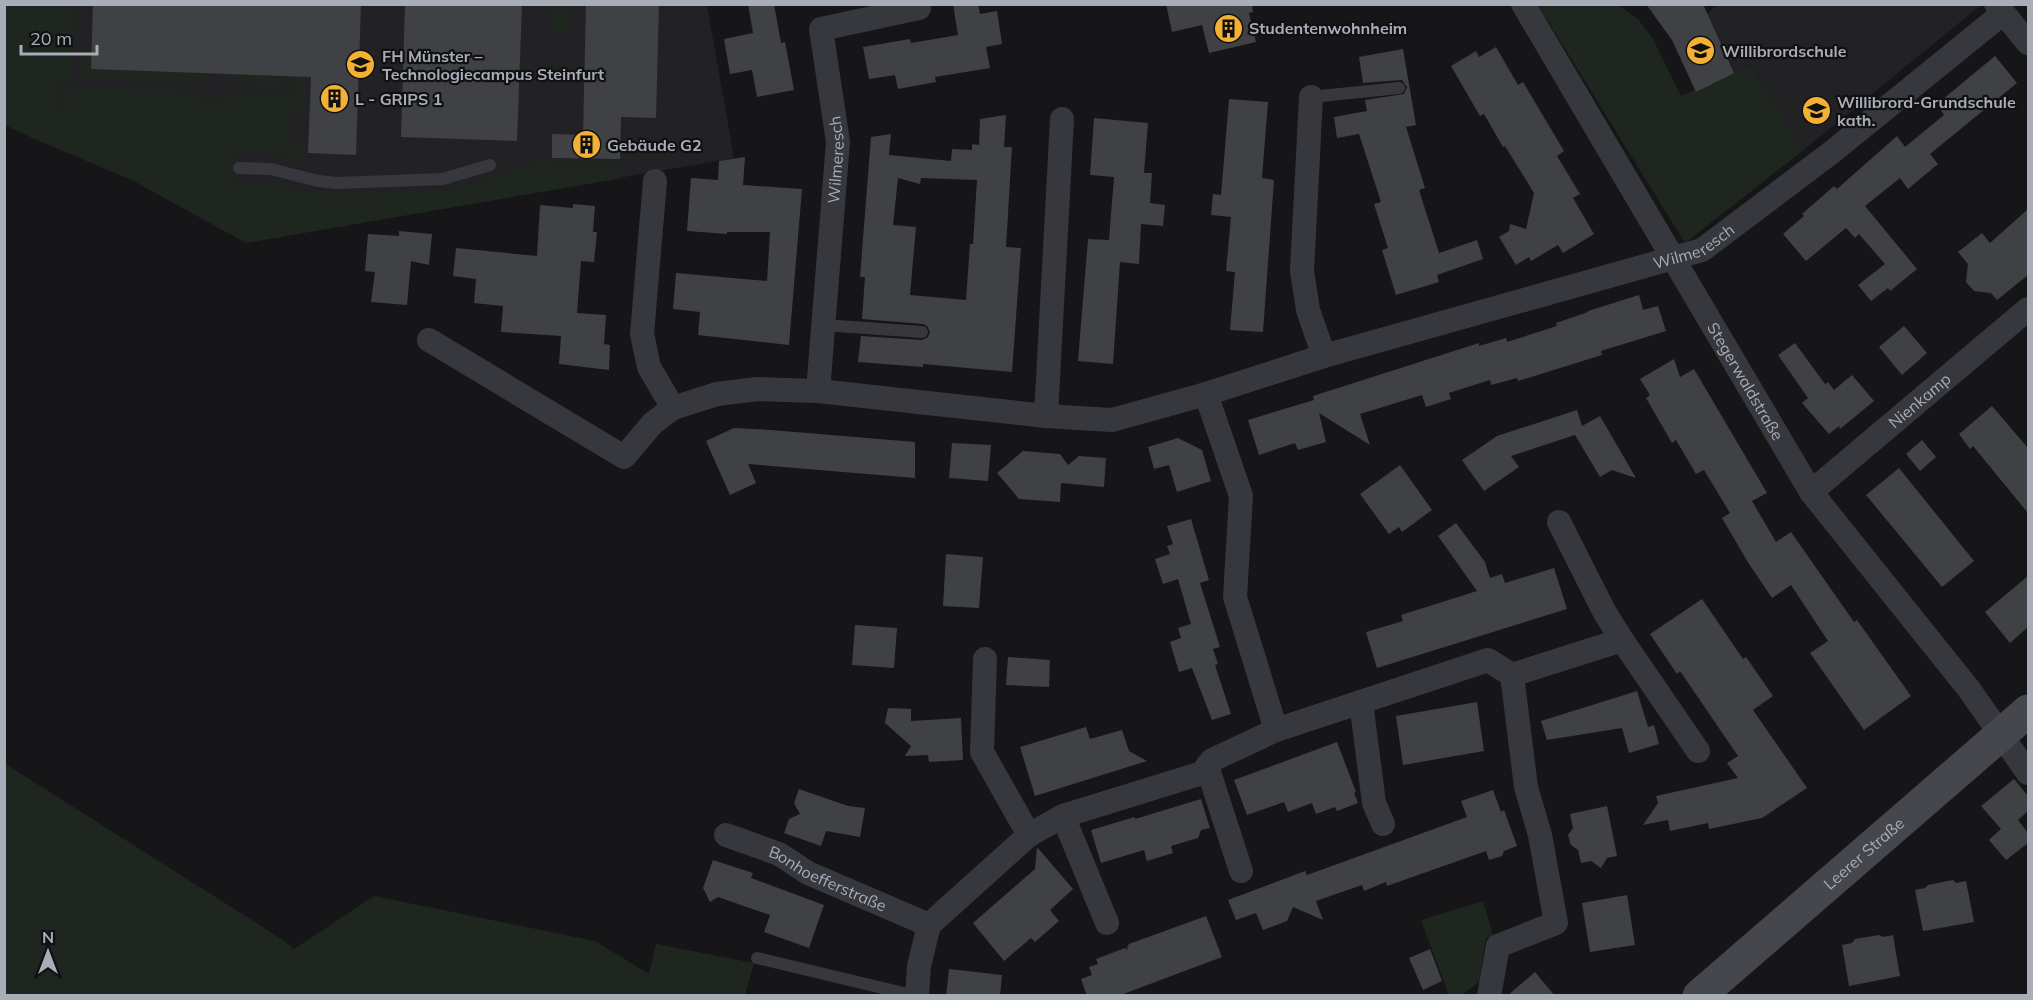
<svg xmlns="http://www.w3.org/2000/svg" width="2033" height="1000" font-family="Mulish,sans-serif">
	<rect width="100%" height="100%" fill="#161618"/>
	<g fill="#222225">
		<polygon points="1718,4 1981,5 1805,149 1750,65 1734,73 1707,14"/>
		<polygon points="4,5 707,5 734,158 246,243 134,181 35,139 5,125"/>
	</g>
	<g fill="#1e261f">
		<polygon points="4,5 76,5 73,81 60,81 59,114 66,114 66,87 200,92 200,100 231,100 231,93 292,94 295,25 308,25 305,110 289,110 289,146 305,146 306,165 273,153 234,154 233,184 274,185 307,192 357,194 448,190 523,168 542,158 551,163 620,164 623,178 246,243 134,181 35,139 5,125"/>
		<polygon points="287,5 284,86 231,84 232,73"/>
		<polygon points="553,5 571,5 570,32 557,31 553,28"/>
		<polygon points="1538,5 1618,5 1638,19 1653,39 1681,96 1750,65 1805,149 1685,243"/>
		<polygon points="82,49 92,49 201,72 201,83 81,79"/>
		<polygon points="4,763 283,940 294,949 374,896 595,941 649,974 656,944 754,963 745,995 5,995"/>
		<polygon points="1483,901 1493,936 1486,938 1479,982 1461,995 1449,995 1421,920"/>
	</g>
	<g fill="#404145" fill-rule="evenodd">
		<polygon points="93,4 361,4 356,155 308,153 311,77 91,69"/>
		<polygon points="405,4 522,4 517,141 401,137"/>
		<polygon points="586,4 659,4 656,118 621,117 620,159 552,158 552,134 583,135"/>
		<polygon points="748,4 774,4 781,43 785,42 794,90 757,97 752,70 730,74 724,39 753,33"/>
		<polygon points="953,4 978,4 980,14 997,11 1002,44 986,47 990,68 935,77 936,82 898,89 895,75 869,79 863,47 910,39 911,43 958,35"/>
		<polygon points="1166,4 1252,4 1253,12 1249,13 1256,42 1209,53 1202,25 1172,32"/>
		<polygon points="1646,4 1703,4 1734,73 1696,92 1672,40"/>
		<polygon points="1496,47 1518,85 1523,82 1564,151 1557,156 1580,194 1573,198 1594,234 1563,253 1558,245 1531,261 1529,257 1516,265 1499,237 1509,231 1510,224 1526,229 1534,193 1505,146 1503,147 1484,114 1480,116 1451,66 1476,51 1479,57"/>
		<polygon points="1403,49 1416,125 1406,127 1425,188 1419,190 1439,253 1477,240 1483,259 1437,275 1439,282 1396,295 1382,250 1388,248 1374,204 1381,202 1359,134 1337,138 1334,117 1367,111 1365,100 1404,94 1407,87 1402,80 1363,83 1359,57"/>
		<polygon points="1995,56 2017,83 1930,154 1938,164 1908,189 1900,178 1865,206 1917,269 1890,291 1888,288 1871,301 1858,285 1885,264 1859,234 1855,238 1846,228 1806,261 1783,234 1804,216 1802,214 1834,186 1837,189 1897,136 1905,147 1944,115 1937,104"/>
		<polygon points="1229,99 1268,102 1262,178 1274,180 1263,332 1230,330 1235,272 1226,271 1231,217 1211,215 1213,194 1221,195"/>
		<path d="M1006,115L1004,147H1012L1006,247L1021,248L1012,372L923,364V367L858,362L861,336L922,340L928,337L930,332L927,326L923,324L862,319L865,277H860L871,137L891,134L889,155L951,161L952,149L972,150V144L979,145L980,119ZM898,178L920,184L921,178L977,180L973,244H970L966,300L910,295L916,227L893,225Z"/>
		<polygon points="1094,118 1148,123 1144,173 1152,173 1150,203 1165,205 1163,226 1141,224 1139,264 1120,262 1113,364 1078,361 1088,239 1109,240 1114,177 1090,175"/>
		<polygon points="745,157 743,185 802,189 789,345 698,335 700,312 673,309 676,273 767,281 770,232 727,232 727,234 687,231 691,178 718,180 719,161"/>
		<polygon points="573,204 595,206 593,232 597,232 594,262 581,261 577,313 606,315 604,344 610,345 609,370 559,364 561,336 501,332 503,306 474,303 476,279 453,276 456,248 537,256 540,205 573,208"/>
		<polygon points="2028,209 2028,275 1997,300 1991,293 1974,291 1966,282 1968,264 1958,252 1982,233 1990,243"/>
		<polygon points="399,231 432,234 429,265 411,261 407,305 371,302 375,272 365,271 368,234 399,236"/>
		<polygon points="1639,295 1643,310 1658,306 1666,331 1601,351 1602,355 1518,381 1517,378 1491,385 1490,380 1449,393 1451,399 1426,407 1422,395 1360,414 1370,445 1319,413 1326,442 1298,450 1295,443 1259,455 1248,420 1314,400 1313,396 1479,343 1479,346 1506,338 1507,342 1557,326 1556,323 1588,312 1588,311"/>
		<polygon points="1904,326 1927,353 1902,375 1879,347"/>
		<polygon points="1795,343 1825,384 1828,382 1834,390 1852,375 1874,401 1840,429 1839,426 1829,434 1802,403 1808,398 1778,355"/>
		<polygon points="1674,359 1680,377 1694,369 1767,493 1752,501 1776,542 1791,532 1854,622 1857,620 1911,696 1864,730 1810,653 1828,641 1791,585 1772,598 1749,564 1722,518 1730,513 1704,470 1696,474 1676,440 1672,443 1646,398 1650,395 1640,379"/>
		<polygon points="1992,406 2028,448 2028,513 1973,446 1970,449 1959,434"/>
		<polygon points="1577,410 1582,426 1600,416 1636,478 1612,470 1600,477 1575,435 1511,456 1519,467 1484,491 1462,460 1497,436"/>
		<polygon points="734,428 771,430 915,442 915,478 748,464 756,483 730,495 706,441"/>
		<polygon points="1178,438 1202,450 1211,481 1177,492 1169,465 1154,469 1148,447"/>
		<polygon points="1922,440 1936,457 1920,471 1906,454"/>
		<polygon points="952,443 991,445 988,481 949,478"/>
		<polygon points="1023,451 1060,454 1068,465 1079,456 1106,458 1104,487 1061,483 1060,502 1019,499 997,473"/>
		<polygon points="1400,465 1432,510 1402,532 1399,527 1389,534 1360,494"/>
		<polygon points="1899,468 1974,561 1942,587 1866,495"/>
		<polygon points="1191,519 1209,580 1200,583 1220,647 1213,649 1218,664 1215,665 1231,714 1212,720 1192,668 1179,672 1170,642 1181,638 1178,628 1191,624 1178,579 1163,584 1155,559 1170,554 1167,546 1173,544 1167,526"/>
		<polygon points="1456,523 1485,562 1490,578 1502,574 1505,583 1554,568 1567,609 1377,668 1366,632 1403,621 1401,615 1477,591 1438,536"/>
		<polygon points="946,554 983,557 979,608 943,606"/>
		<polygon points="2028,576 2028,627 2010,643 1985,612"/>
		<polygon points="1702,599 1743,659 1746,657 1773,696 1753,710 1807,788 1762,818 1709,829 1708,823 1670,831 1668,820 1643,825 1658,803 1656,796 1738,778 1727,763 1738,756 1680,671 1677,674 1650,634"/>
		<polygon points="855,625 897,628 894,668 852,665"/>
		<polygon points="1008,657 1050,660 1049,687 1006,685"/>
		<polygon points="1637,691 1648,727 1654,725 1659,744 1629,753 1622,728 1547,740 1541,721"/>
		<polygon points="1477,702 1484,751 1403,765 1396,716"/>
		<polygon points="888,708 911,709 911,721 961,718 963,760 929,762 928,755 905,756 911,746 884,722 885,722"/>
		<polygon points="1086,727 1090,739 1122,730 1129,751 1147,761 1035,796 1020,747"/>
		<polygon points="1337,742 1356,792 1354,793 1358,803 1337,811 1335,807 1316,814 1312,803 1288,812 1284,802 1247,815 1234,780"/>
		<polygon points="2014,779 2028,796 2028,811 2018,820 2028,833 2028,843 2006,860 1989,840 2001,829 1981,806"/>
		<polygon points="799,789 848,806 865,808 860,837 826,831 821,846 784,833 789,819 800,814 794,803"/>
		<polygon points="1493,790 1501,812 1504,810 1517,846 1504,851 1502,856 1489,860 1486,851 1387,886 1386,882 1364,891 1362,885 1316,901 1323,920 1293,907 1287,921 1263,930 1256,913 1236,920 1228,900 1305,871 1307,875 1467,817 1461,801"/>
		<polygon points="1201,799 1210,828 1201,830 1198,838 1171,846 1173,853 1147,861 1144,850 1101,863 1091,830 1135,817 1135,819"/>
		<polygon points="1607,806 1617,856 1607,858 1601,868 1591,861 1581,863 1578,850 1571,845 1568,835 1573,828 1570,814"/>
		<polygon points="1037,847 1073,889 1050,910 1059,921 1035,942 1031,938 1004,961 973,923 1035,869"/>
		<polygon points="713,860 753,873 751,878 824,905 809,948 764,932 770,915 718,897 710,902 703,888"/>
		<polygon points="1953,880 1956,883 1966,881 1974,922 1923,931 1915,890 1925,888 1928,885"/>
		<polygon points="1627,895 1635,945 1590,952 1582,903"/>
		<polygon points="1206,916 1222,957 1118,996 1087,996 1081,979 1092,975 1089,967 1098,964 1096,959 1125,948 1128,950 1127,947 1129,944"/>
		<polygon points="1879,935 1883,937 1893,935 1900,976 1849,986 1842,945 1852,943 1855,939"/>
		<polygon points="1430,949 1442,981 1423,990 1409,958"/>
		<polygon points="949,969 1002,975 1000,996 946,996"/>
		<polygon points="1535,972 1555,996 1507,996"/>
	</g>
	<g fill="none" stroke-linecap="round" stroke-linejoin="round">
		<g stroke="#37383d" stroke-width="12">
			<polyline points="1311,97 1399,88"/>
			<polyline points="239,168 271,169 318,181 337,183 443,179 490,165"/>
			<polyline points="823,325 922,332"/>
			<polyline points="757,958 916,996"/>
		</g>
		<g stroke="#37383d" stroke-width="24">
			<path id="s1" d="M1523,4L1811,492L1968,688L2028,773"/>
			<polyline points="1996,4 2028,43"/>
			<polyline points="1311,97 1302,271 1308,310 1324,356"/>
			<polyline points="655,181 642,334 649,367 673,408"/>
			<path id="s2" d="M429,340L624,457L653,423L673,408L717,394L757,389L818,391L1046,416L1112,420L1206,394L1324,356L1702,250L1832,152L2002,14"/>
			<path id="s3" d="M818,391L838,142L821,29L919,8"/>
			<polyline points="1046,416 1062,119"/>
			<path id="s4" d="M1811,492L2028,309"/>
			<polyline points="1622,640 1698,751"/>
			<polyline points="985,659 982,752 1029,835"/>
			<polyline points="1361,702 1374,803 1383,824"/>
			<polyline points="1276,730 1488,660 1512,675 1622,640 1605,613 1559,522"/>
			<polyline points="1207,766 1241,871"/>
			<polyline points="1063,816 1107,923"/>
			<path id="s5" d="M726,835L779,854L808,873L929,925"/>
			<polyline points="917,996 919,966 929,925 1029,835 1063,816 1202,773 1212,760 1276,730 1235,597 1241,496 1206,394"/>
			<polyline points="1489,996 1498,946 1556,923 1540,835 1526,787 1512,675"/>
		</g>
		<path stroke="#45474d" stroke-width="33" id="s6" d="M1699,996L2028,711"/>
	</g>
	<defs>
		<symbol id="building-disc" viewBox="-11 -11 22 22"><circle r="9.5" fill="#f2b134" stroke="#111113"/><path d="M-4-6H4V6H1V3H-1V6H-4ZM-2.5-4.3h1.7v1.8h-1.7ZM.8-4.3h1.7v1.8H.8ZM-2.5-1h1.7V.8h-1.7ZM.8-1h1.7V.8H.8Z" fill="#111"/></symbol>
		<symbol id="school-disc" viewBox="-11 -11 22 22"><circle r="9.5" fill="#f2b134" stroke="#111113"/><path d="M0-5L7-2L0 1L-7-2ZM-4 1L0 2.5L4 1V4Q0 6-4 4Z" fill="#111"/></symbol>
		<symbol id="university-disc" viewBox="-11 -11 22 22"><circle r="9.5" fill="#f2b134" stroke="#111113"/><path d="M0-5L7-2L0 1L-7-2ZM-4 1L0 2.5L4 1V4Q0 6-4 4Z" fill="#111"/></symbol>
	</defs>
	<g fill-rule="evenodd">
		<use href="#building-disc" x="1212" y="12" width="33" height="33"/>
		<use href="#school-disc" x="1684" y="34" width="33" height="33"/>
		<use href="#university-disc" x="344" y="48" width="33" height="33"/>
		<use href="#building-disc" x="318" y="82" width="33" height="33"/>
		<use href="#school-disc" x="1800" y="94" width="33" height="33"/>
		<use href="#building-disc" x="570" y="128" width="33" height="33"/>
	</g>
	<g text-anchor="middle" stroke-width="4.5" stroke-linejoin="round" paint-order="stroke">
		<g font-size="16" font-weight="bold" fill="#a8adb8" stroke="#111113" text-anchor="start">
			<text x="1249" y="34">Studentenwohnheim</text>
			<text x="1722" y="57">Willibrordschule</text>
			<text x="382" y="62">FH Münster –<tspan x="382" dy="18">Technologiecampus Steinfurt</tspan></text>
			<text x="355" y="105">L - GRIPS 1</text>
			<text x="1837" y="108">Willibrord-Grundschule<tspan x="1837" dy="18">kath.</tspan></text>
			<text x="607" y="151">Gebäude G2</text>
		</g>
		<g font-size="16" fill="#a8adb8" stroke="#111113">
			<text dy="6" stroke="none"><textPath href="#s3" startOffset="232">Wilmeresch</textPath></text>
			<text dy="6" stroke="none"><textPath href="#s2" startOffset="1348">Wilmeresch</textPath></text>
			<text dy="6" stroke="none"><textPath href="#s1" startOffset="438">Stegerwaldstraße</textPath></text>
			<text dy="6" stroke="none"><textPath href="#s4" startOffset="142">Nienkamp</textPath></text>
			<text dy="6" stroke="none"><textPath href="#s6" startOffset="218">Leerer Straße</textPath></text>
			<text dy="6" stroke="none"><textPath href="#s5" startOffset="111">Bonhoefferstraße</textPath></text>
		</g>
	</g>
	<rect width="2033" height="1000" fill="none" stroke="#a8adb8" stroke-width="12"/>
	<g transform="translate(48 952)" stroke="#111113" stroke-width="4.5" paint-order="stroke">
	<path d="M0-4.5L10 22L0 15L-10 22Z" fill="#a8adb8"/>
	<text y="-9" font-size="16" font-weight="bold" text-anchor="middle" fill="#a8adb8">N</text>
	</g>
	<path d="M21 45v9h76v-9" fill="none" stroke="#a8adb8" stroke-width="3"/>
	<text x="30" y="45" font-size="18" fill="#a8adb8" stroke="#111113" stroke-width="4.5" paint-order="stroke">20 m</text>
</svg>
